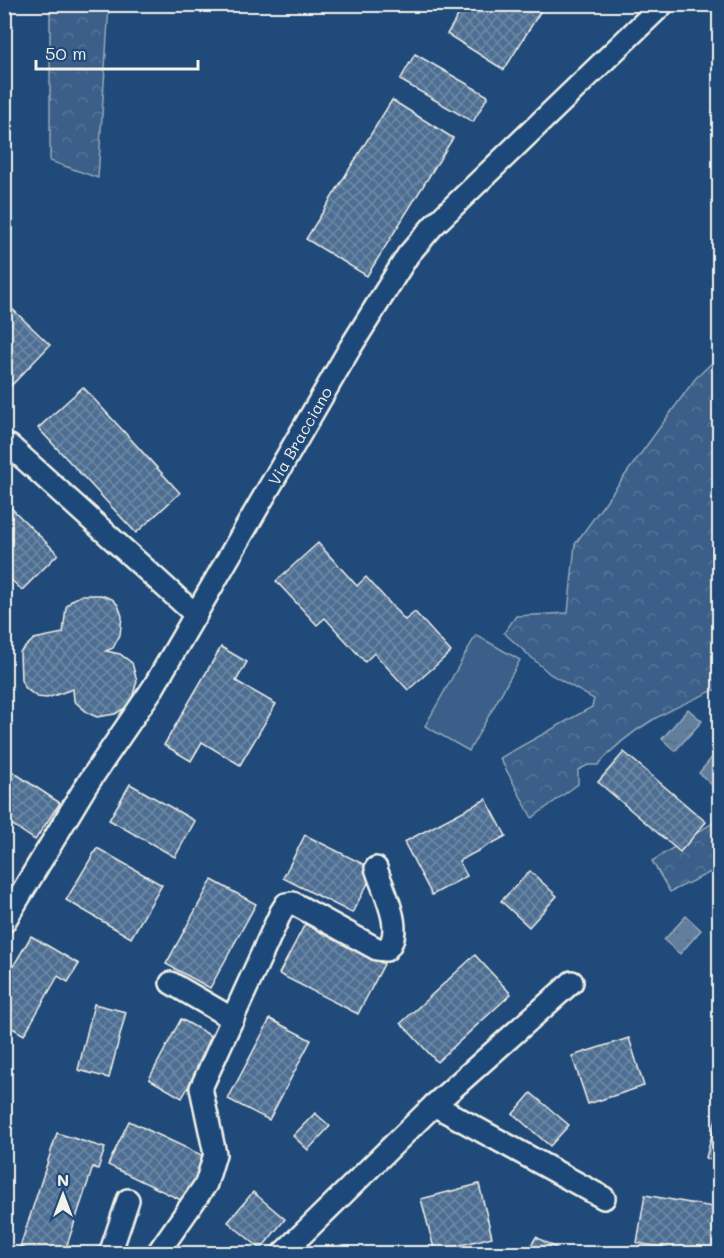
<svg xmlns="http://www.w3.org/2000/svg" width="724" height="1258" font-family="Mali,sans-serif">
	<defs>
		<pattern id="forest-crowns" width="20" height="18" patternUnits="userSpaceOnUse" patternTransform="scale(1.5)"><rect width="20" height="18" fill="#3a5f88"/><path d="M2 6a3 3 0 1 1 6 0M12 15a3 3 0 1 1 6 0" fill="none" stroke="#577699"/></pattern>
		<pattern id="water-ripples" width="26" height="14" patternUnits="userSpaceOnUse" patternTransform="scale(1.5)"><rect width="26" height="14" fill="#627e9d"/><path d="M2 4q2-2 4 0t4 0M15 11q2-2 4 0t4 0" fill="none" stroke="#58687a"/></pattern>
		<pattern id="building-cross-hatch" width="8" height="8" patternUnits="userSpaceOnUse" patternTransform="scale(1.5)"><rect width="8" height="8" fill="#4d6e92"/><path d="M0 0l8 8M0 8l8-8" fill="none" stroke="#708aa6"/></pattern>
	</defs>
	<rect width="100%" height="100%" fill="#1f4a7a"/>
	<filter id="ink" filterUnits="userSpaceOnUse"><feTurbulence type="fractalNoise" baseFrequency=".0167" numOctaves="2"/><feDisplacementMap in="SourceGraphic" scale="12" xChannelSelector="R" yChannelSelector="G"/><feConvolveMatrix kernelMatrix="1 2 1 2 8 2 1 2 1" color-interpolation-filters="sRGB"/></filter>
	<g filter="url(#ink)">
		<g fill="url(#forest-crowns)" stroke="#97a8b8" stroke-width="1.5">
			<polygon points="50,5 109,5 98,178 50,161"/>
			<path d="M719,356V688C673,708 631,726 598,765H588L578,770V784L532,818L500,758L592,707L594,699L550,674L504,633L516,616L568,613L575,544L695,379Z"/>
			<polygon points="719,819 719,868 670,892 652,861"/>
		</g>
		<polygon fill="#3a5f88" stroke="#97a8b8" stroke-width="1.5" points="476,635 520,660 469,751 425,726"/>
		<g fill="url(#water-ripples)" stroke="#9cacbb" stroke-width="1.5">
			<polygon points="688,709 702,721 675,751 662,739"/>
			<polygon points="719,749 719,778 713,786 699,773"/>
			<polygon points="686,916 701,930 680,954 664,940"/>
		</g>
		<g fill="url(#building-cross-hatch)" stroke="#f4f1e8" stroke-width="1.5">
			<polygon points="465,4 545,4 504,70 447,34"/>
			<polygon points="415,54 488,96 473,122 400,80"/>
			<polygon points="392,100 453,138 367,276 306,239"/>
			<polygon points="4,301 50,345 10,387 4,381"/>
			<polygon points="83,387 180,493 136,533 38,428"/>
			<polygon points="4,501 58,554 22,590 4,573"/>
			<polygon points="318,543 357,586 366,577 405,620 415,612 451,652 408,690 374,653 365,662 325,618 317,625 276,581"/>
			<polygon points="82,595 101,595 112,599 118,605 122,616 120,635 113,648 106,651 120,654 132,663 137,681 130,705 115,714 97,717 88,713 74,701 73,689 47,698 37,697 25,688 21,680 20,652 34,639 63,633 66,607 72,600"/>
			<polygon points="221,647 247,662 236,681 276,704 240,765 202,742 191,761 164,745"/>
			<polygon points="624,752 706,822 680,852 598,782"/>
			<polygon points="4,766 60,803 35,840 4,819"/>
			<polygon points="130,784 195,821 175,857 109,820"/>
			<polygon points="486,799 506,836 459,861 467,876 432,895 404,842"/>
			<polygon points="305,835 375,870 352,913 283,878"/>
			<polygon points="97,848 162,885 131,938 66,900"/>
			<polygon points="530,871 557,896 529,927 501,901"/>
			<polygon points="212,880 256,904 210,988 166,964"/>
			<polygon points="305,924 384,964 358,1014 279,974"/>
			<polygon points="31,936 79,964 68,982 58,976 24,1035 4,1023 4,982"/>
			<polygon points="475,955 511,994 437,1062 401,1023"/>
			<polygon points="94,1004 126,1012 109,1078 78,1070"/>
			<polygon points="181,1019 215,1038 182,1098 149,1079"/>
			<polygon points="270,1019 311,1040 269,1120 228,1099"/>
			<polygon points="629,1038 644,1086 588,1104 572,1056"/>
			<polygon points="531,1093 569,1125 550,1146 513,1114"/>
			<polygon points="719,1107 720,1107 720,1162 706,1158"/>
			<polygon points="315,1113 330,1126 308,1150 293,1136"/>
			<polygon points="129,1121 210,1159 189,1204 108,1165"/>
			<polygon points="57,1133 105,1148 98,1169 93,1167 64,1254 41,1254 20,1247"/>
			<polygon points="479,1184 492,1237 435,1252 421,1199"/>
			<polygon points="253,1192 285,1219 261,1249 228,1222"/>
			<polygon points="645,1195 719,1208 716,1226 720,1227 720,1254 700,1254 637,1243"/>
			<polygon points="536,1237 558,1249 556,1254 526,1254"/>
		</g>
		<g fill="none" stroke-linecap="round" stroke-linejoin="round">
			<defs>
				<g id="minor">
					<polyline points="4,452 10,446 196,615"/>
					<polyline points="4,922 86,786 153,688 350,348 408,255 433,226 663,4"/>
					<polyline points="171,983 233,1019"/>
					<polyline points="434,1105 604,1198"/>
					<polyline points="110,1254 128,1200"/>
					<path d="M157,1254L206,1184L215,1154L201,1088L281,912L286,904L293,903L377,949L386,950C406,931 383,891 376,868"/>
					<polyline points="282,1254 434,1105 572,982"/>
				</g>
			</defs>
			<use href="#minor" stroke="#f4f1e8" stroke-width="26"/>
			<use href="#minor" stroke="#1f4a7a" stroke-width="21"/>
		</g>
	</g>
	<g text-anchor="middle" stroke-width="4.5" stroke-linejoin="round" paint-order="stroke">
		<g font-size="16" fill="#f4f1e8" stroke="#1f4a7a">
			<text transform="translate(300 436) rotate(-60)" y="6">Via Bracciano</text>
		</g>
	</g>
	<rect width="724" height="1258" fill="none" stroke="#1f4a7a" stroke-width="24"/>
	<rect x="12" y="12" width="700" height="1234" fill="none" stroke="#f4f1e8" stroke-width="2" filter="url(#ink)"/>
	<g transform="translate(63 1195)" stroke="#1f4a7a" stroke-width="4.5" paint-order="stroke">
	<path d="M0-4.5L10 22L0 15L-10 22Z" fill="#f4f1e8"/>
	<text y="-9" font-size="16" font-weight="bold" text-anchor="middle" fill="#f4f1e8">N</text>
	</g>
	<path d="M36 60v9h162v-9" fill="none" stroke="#f4f1e8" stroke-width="3"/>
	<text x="45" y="60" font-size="18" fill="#f4f1e8" stroke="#1f4a7a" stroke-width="4.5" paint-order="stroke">50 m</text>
</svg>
